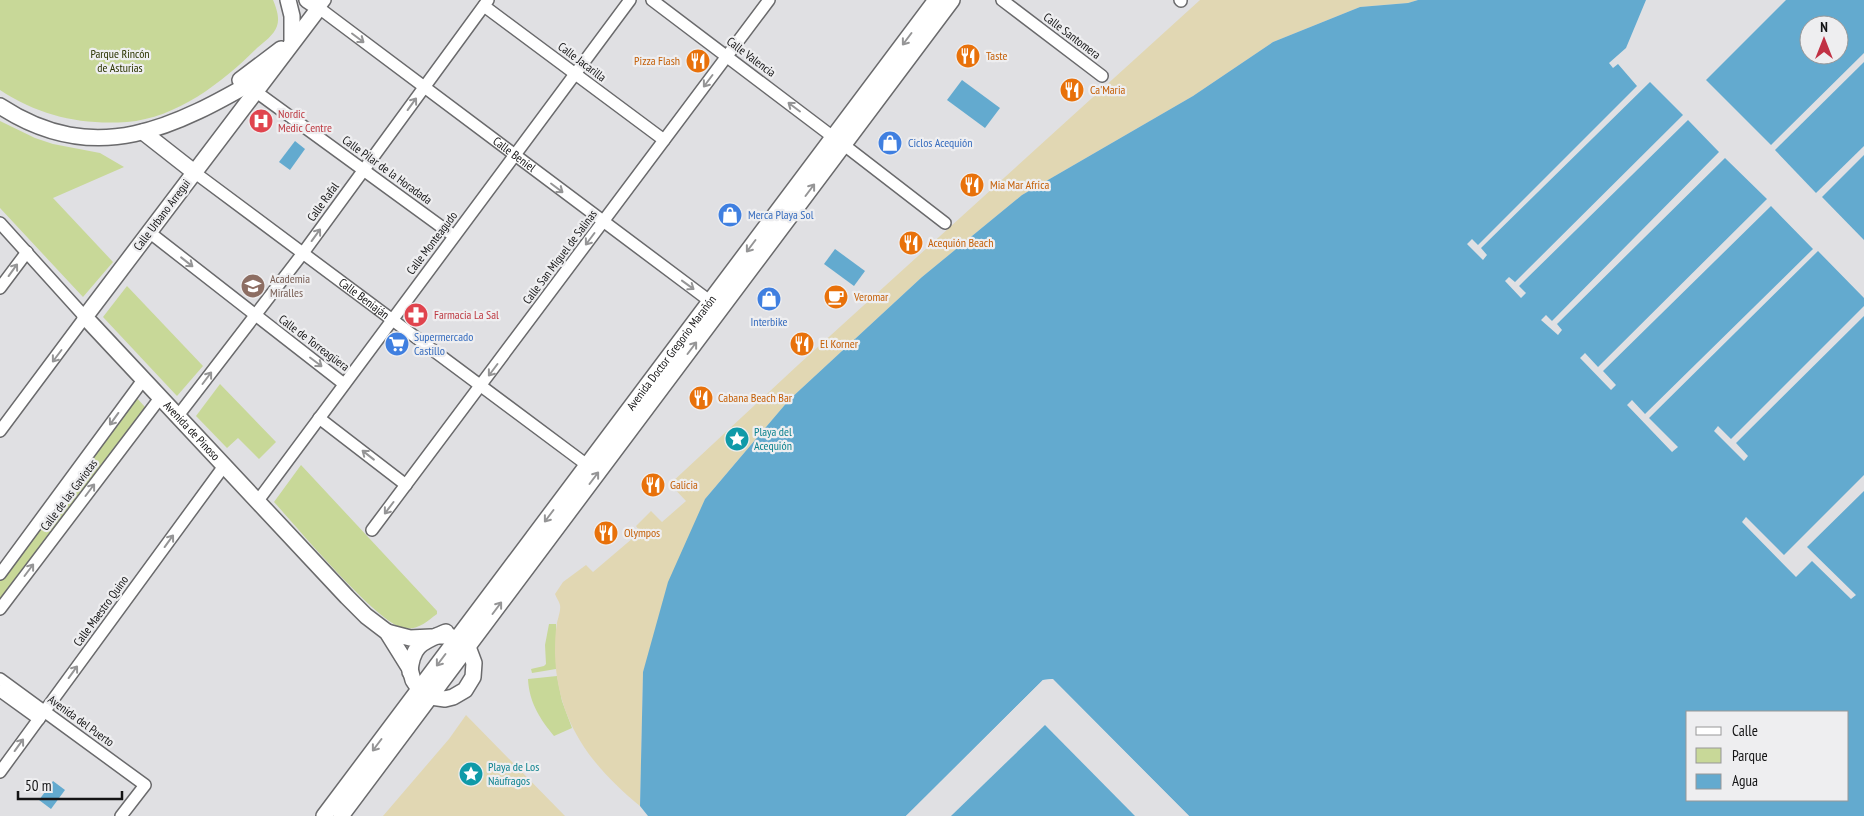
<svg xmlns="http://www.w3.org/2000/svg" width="1864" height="816" font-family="'PT Sans Narrow',sans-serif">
	<rect width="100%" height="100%" fill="#e0e0e3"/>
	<g fill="#c8d898">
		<path d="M0,0H273C276,7 280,18 277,26C274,35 264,42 257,48C223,82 177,118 127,122C80,125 40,116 0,90Z"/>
		<polygon points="0,121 35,138 53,144 100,153 124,167 53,198 113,262 83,297 0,208"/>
		<polygon points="127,286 203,366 177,396 103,317"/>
		<polygon points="220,384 276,442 259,459 238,438 227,448 196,416"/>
		<polygon points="135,396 145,407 0,604 0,580"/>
		<path d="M301,465L437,611V614C426,622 417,631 403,628C376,622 296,526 274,502Z"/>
		<polygon points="549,624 556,624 556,669 532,673 531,669 544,666 546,664 545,645"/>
		<path d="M557,676L562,701L572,728L554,736C540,719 529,702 528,679Z"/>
	</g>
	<g fill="#e1d7b3">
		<path d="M1200,0H1418L1408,3L1360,7L1273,42L1193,96L1022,195L922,277L789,400L705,499L643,672L640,806C590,765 557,721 555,654C555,644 555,633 557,623C558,618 561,610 560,605C559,601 556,597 555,594L563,582L586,565L593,572L640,532L636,526L651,511L662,522L686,501L670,484L798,365Z"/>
		<polygon points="466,715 565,816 383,816 449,739"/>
	</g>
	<g fill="#63aacf" fill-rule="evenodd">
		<path d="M1418,0H1646L1626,48L1609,63L1613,68L1618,64L1637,86L1478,245L1472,239L1467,244L1483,260L1487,255L1481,248L1650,82L1683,115L1515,282L1509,277L1505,281L1521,298L1526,293L1519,286L1688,120L1719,152L1552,321L1546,315L1541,320L1558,335L1562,330L1557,324L1725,158L1767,199L1598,367L1585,353L1580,358L1611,390L1616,385L1603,371L1771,206L1813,249L1645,414L1632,400L1627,405L1672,452L1678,447L1649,418L1818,251L1864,298V306L1731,439L1718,426L1714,431L1744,461L1748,456L1736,443L1864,316V475L1784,555L1746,517L1742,522L1796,577L1812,561L1851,599L1856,595L1807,547L1864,491V816H1189L1052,679L1043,680L906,816H648L640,806L643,672L668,582L705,499L789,400L922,277L1022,195L1193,96L1273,42L1360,7L1408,3ZM1688,712H1848V800H1688Z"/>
		<path d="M1786,0H1864V53L1771,145L1706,80ZM1809,25H1839V55H1809Z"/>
		<polygon points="1864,62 1864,146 1816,193 1775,150"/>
		<polygon points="962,80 1000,108 985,128 947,100"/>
		<polygon points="295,141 305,149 290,170 279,162"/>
		<polygon points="1864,155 1864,240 1822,197"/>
		<polygon points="835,249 865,271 854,286 824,264"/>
		<polygon points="1045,725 1135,816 951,816"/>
		<polygon points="53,781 65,790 51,809 39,800"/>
	</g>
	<polygon fill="#e0e0e3" points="1053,679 1189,816 1185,816 1052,682 1044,682 909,816 906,816 1043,680"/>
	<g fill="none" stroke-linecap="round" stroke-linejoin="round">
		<defs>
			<g id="minor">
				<path id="s1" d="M325,0L319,8L715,305"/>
				<polyline points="652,0 833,137"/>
				<polyline points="1002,0 1102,76"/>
				<polyline points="1180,0 1181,1"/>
				<polyline points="484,6 664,140"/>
				<polyline points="255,91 454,236"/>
				<polyline points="844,145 945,223"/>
				<path id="s2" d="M194,172L587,465"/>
				<polyline points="0,223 85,317 0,431"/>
				<polyline points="149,232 344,384"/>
				<polyline points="0,288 27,252"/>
				<polyline points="177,417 303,253 488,0"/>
				<polyline points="319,418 406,485"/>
				<polyline points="257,502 630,0"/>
				<polyline points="372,530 769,0"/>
				<polyline points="0,574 143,380"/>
				<polyline points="0,609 160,398"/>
				<polyline points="0,679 145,785 121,816"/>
				<polyline points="0,691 39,719"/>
				<polyline points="0,772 224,466"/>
			</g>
			<g id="tertiary">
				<polyline points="288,0 292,16 292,42"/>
				<path id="s3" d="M307,0L319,8L85,317L347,597L366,616L387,632L410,669L413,680L419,689L431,697L445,699L453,697L465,690L473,677L474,663L468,647L463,642L450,636H437"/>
				<polyline points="240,80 281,49"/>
				<path d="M0,106C96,169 175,127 263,76"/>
				<polyline points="143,132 194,172"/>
				<polyline points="387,632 410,638 431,637"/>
				<path d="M410,672C412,644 423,642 446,632"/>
				<path id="s4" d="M324,816L936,0"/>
				<polyline points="341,816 952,0"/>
			</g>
		</defs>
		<use href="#minor" stroke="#6a6a6c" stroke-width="14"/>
		<use href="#tertiary" stroke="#6a6a6c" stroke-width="18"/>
		<use href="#minor" stroke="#fff" stroke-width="11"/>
		<use href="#tertiary" stroke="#fff" stroke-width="15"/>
	</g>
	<defs><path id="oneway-shaft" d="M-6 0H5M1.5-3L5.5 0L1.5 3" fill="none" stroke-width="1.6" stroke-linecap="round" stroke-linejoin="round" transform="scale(1.25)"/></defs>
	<g stroke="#959596">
		<use href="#oneway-shaft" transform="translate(358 38) rotate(37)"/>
		<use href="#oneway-shaft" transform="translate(907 39) rotate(127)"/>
		<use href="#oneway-shaft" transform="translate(708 81) rotate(127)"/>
		<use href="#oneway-shaft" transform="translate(412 104) rotate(-54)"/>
		<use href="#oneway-shaft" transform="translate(794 107) rotate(-143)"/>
		<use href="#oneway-shaft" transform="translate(557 188) rotate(37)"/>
		<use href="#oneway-shaft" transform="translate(810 190) rotate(-53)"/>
		<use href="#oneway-shaft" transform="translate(316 235) rotate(-54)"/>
		<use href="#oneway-shaft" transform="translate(590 239) rotate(127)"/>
		<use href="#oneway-shaft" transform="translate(751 246) rotate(127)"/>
		<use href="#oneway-shaft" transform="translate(187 262) rotate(38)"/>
		<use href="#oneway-shaft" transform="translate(13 270) rotate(-54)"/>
		<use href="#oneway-shaft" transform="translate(688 285) rotate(36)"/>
		<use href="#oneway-shaft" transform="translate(692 348) rotate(-53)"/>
		<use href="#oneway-shaft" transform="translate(57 356) rotate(127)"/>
		<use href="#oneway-shaft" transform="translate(316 362) rotate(37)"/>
		<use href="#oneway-shaft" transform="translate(493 370) rotate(127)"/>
		<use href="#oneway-shaft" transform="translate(207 378) rotate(-53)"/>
		<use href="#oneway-shaft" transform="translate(114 419) rotate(126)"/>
		<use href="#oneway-shaft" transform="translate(368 455) rotate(-142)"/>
		<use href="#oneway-shaft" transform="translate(594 478) rotate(-53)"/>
		<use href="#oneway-shaft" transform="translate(90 490) rotate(-53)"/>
		<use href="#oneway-shaft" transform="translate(389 508) rotate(127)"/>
		<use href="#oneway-shaft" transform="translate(549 516) rotate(127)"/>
		<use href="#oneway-shaft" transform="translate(169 541) rotate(-54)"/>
		<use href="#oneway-shaft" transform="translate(29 570) rotate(-53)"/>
		<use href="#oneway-shaft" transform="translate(497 608) rotate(-53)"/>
		<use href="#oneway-shaft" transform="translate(441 660) rotate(127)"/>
		<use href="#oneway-shaft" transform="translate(73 672) rotate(-54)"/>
		<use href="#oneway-shaft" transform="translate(19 745) rotate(-54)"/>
		<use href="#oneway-shaft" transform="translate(377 745) rotate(127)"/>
	</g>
	<defs>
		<symbol id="restaurant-disc" viewBox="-11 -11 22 22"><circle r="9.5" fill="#e8710a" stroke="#eeeef0"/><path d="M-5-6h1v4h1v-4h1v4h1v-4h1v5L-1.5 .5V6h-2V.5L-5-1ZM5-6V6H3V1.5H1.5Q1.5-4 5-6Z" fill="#fff"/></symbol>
		<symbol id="hospital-disc" viewBox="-11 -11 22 22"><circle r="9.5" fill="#e0444e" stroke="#eeeef0"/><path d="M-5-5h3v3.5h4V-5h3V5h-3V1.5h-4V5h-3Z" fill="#fff"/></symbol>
		<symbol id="shop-disc" viewBox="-11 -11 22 22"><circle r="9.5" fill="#3f7fe0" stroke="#eeeef0"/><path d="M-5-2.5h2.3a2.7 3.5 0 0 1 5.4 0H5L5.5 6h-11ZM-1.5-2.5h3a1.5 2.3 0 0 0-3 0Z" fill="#fff"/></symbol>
		<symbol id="school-disc" viewBox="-11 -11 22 22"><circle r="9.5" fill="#8d6e63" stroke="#eeeef0"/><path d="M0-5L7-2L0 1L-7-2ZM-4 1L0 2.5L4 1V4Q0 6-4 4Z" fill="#fff"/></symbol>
		<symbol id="cafe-disc" viewBox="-11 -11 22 22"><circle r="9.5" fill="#e8710a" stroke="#eeeef0"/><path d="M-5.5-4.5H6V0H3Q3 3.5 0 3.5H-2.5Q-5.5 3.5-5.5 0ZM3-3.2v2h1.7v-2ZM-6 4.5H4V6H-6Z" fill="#fff"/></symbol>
		<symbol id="pharmacy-disc" viewBox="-11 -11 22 22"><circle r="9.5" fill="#e0444e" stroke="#eeeef0"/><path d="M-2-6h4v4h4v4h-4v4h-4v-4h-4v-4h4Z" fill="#fff"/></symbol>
		<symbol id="supermarket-disc" viewBox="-11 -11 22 22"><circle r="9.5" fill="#3f7fe0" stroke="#eeeef0"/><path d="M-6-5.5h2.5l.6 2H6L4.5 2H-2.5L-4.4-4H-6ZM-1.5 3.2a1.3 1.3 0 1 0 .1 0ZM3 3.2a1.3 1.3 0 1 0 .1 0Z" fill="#fff"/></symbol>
		<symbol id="sight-disc" viewBox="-11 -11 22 22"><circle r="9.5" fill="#0f9aa8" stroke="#eeeef0"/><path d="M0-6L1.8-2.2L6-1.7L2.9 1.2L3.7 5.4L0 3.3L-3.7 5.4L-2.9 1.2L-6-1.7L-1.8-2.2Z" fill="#fff"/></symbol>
	</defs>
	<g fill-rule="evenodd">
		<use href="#restaurant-disc" x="954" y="42" width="28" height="28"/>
		<use href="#restaurant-disc" x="684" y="47" width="28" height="28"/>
		<use href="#restaurant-disc" x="1058" y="76" width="28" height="28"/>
		<use href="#hospital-disc" x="247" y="107" width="28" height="28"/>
		<use href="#shop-disc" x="876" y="129" width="28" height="28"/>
		<use href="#restaurant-disc" x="958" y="171" width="28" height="28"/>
		<use href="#shop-disc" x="716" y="201" width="28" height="28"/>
		<use href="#restaurant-disc" x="897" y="229" width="28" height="28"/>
		<use href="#school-disc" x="239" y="272" width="28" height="28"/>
		<use href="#cafe-disc" x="822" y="283" width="28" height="28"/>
		<use href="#shop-disc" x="755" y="285" width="28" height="28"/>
		<use href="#pharmacy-disc" x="402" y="301" width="28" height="28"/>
		<use href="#supermarket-disc" x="383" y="330" width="28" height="28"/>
		<use href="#restaurant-disc" x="788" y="330" width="28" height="28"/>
		<use href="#restaurant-disc" x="687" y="384" width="28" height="28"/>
		<use href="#sight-disc" x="723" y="425" width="28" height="28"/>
		<use href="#restaurant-disc" x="639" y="471" width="28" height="28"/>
		<use href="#restaurant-disc" x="592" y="519" width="28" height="28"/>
		<use href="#sight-disc" x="457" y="760" width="28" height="28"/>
	</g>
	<g text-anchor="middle" stroke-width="4.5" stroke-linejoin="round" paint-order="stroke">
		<g font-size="12" fill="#141415" stroke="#eeeef0">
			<text transform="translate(1072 36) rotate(37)" y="4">Calle Santomera</text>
			<text transform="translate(751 57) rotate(37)" y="4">Calle Valencia</text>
			<text transform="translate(582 62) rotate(37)" y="4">Calle Jacarilla</text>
			<text dy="4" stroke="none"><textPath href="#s1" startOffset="254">Calle Beniel</textPath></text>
			<text transform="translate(387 170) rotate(36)" y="4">Calle Pilar de la Horadada</text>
			<text transform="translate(323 202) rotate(-54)" y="4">Calle Rafal</text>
			<text transform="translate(162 215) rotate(-53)" y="4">Calle Urbano Arregui</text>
			<text transform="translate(432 243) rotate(-53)" y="4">Calle Monteagudo</text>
			<text transform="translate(560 257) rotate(-53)" y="4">Calle San Miguel de Salinas</text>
			<text dy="4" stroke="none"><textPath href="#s2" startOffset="212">Calle Beniaján</textPath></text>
			<text transform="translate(314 343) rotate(37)" y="4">Calle de Torreagüera</text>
			<text dy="4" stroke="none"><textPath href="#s4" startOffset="579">Avenida Doctor Gregorio Marañón</textPath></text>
			<text dy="4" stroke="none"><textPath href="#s3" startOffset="558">Avenida de Pinoso</textPath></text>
			<text transform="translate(69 495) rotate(-53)" y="4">Calle de las Gaviotas</text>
			<text transform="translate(101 611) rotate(-54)" y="4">Calle Maestro Quino</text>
			<text transform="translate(81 721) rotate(36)" y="4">Avenida del Puerto</text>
		</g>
		<g font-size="12" fill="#2b3401" stroke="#eeeef0">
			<text x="120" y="58">Parque Rincón<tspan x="120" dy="14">de Asturias</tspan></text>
		</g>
		<g font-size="12" fill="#c56008" stroke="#eeeef0" text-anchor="start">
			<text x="986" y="60">Taste</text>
			<text x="680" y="65" text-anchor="end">Pizza Flash</text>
			<text x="1090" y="94">Ca'Maria</text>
			<text x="990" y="189">Mia Mar Africa</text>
			<text x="928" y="247">Acequión Beach</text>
			<text x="854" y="301">Veromar</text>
			<text x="820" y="348">El Korner</text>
			<text x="718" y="402">Cabana Beach Bar</text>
			<text x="670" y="489">Galicia</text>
			<text x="624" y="537">Olympos</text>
		</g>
		<g font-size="12" fill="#be3a42" stroke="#eeeef0" text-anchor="start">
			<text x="278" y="118">Nordic<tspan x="278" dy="14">Medic Centre</tspan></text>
			<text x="434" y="319">Farmacia La Sal</text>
		</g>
		<g font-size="12" fill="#366cbe" stroke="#eeeef0" text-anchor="start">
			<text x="908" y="147">Ciclos Acequión</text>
			<text x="748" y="219">Merca Playa Sol</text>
			<text x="769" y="326" text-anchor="middle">Interbike</text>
			<text x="414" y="341">Supermercado<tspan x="414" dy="14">Castillo</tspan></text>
		</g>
		<g font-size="12" fill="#785e54" stroke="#eeeef0" text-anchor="start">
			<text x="270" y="283">Academia<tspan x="270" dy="14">Miralles</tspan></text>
		</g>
		<g font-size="12" fill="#0d838f" stroke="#eeeef0" text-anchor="start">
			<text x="754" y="436">Playa del<tspan x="754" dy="14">Acequión</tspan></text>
			<text x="488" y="771">Playa de Los<tspan x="488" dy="14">Náufragos</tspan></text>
		</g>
	</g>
	<rect x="1686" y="711" width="162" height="90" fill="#eeeef0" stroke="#979798"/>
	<rect x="1696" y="727" width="25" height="8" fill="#ffffff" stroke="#979798"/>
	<text x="1732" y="736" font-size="15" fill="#141415">Calle</text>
	<rect x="1696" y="748" width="25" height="15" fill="#c8d898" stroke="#979798"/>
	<text x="1732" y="761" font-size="15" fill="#141415">Parque</text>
	<rect x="1696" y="774" width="25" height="15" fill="#63aacf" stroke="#979798"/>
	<text x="1732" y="786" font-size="15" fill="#141415">Agua</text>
	<g transform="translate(1824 40)"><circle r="24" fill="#eeeef0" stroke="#979798"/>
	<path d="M0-4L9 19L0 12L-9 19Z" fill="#c13144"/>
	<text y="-8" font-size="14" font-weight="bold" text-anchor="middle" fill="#141415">N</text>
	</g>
	<path d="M18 791v8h104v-8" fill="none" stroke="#141415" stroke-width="2.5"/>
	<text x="25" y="791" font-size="15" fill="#141415" stroke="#eeeef0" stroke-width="4" paint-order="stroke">50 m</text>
</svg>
